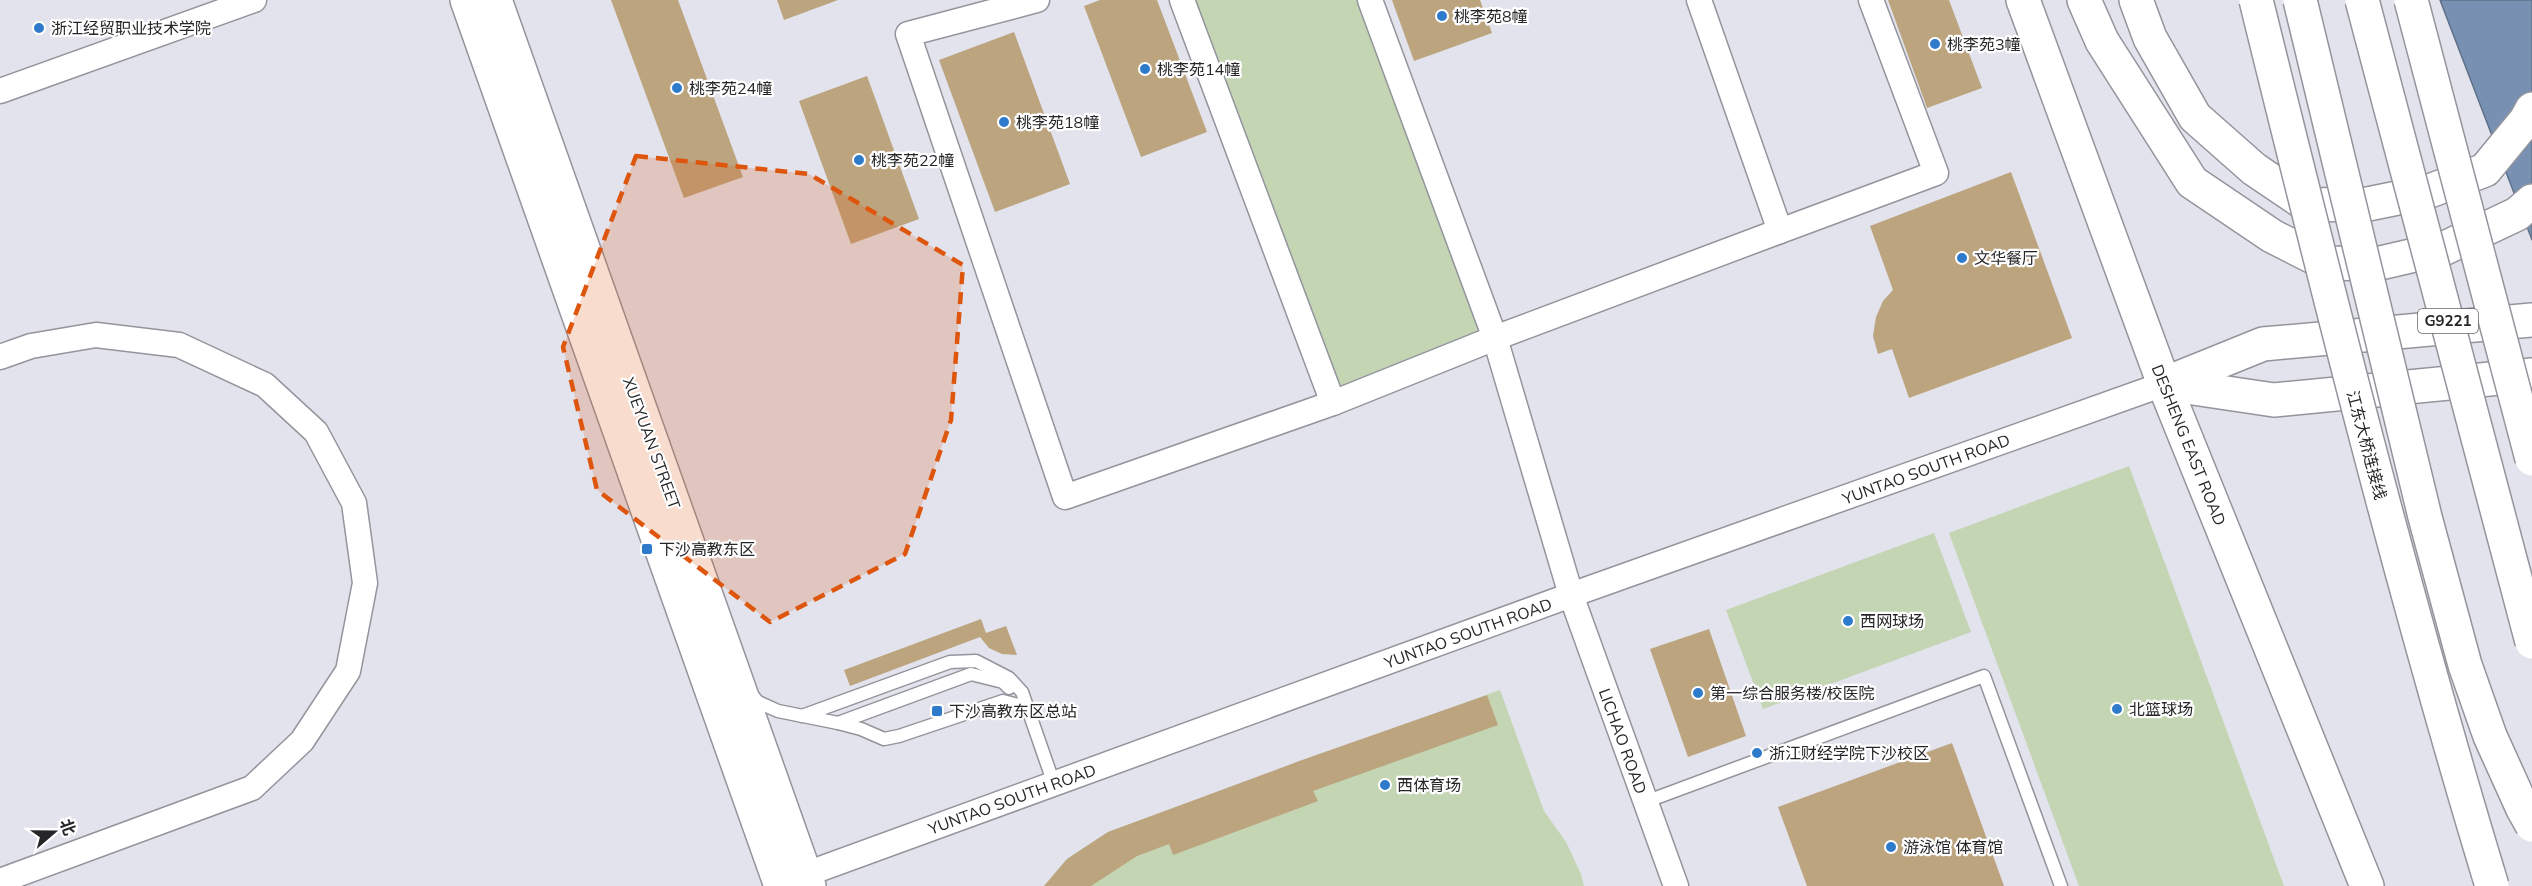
<svg xmlns="http://www.w3.org/2000/svg" width="2532" height="886" font-family="Mulish,'Noto Sans SC',sans-serif">
	<rect width="100%" height="100%" fill="#e2e3ec"/>
	<g fill="#c3d5b3">
		<polygon points="1192,0 1362,0 1487,333 1338,389"/>
		<polygon points="2129,466 2284,886 2079,886 1949,533"/>
		<polygon points="1934,533 1971,632 1763,709 1726,610"/>
		<polygon points="1500,690 1544,811 1566,842 1581,874 1584,886 1044,886 1067,859 1108,832"/>
	</g>
	<polygon fill="#7891b2" stroke="#5f7189" stroke-width="1.5" points="2440,0 2532,0 2532,240 2529,232"/>
	<g fill="#bca47f">
		<polygon points="611,0 678,0 743,177 684,198"/>
		<polygon points="777,0 838,0 784,20"/>
		<polygon points="1100,0 1157,0 1207,132 1141,157 1084,6"/>
		<polygon points="1392,0 1480,0 1492,33 1414,61"/>
		<polygon points="1888,0 1949,0 1982,88 1927,108"/>
		<polygon points="1014,32 1070,184 995,212 939,60"/>
		<polygon points="867,76 919,219 851,244 799,101"/>
		<polygon points="2011,172 2072,338 1909,398 1892,349 1878,354 1873,336 1876,317 1883,301 1893,290 1870,226"/>
		<polygon points="981,619 986,633 1006,626 1017,655 1002,654 989,648 980,637 850,686 844,670"/>
		<polygon points="1709,629 1746,736 1688,757 1650,649"/>
		<polygon points="1487,695 1498,725 1313,791 1318,801 1173,855 1169,844 1137,856 1091,886 1044,886 1067,859 1108,832 1302,760"/>
		<polygon points="1952,743 2004,886 1807,886 1778,807"/>
	</g>
	<g fill="none" stroke-linecap="round" stroke-linejoin="round">
		<defs>
			<g id="service">
				<polyline points="751,694 758,702 778,711 838,723 971,674 1003,682 1009,688"/>
				<polyline points="802,716 950,662 976,661 1009,678 1022,692 1054,784"/>
				<polyline points="838,723 861,729 884,739 899,736 1003,701 1029,708"/>
				<polyline points="1645,802 1984,676 2061,886"/>
			</g>
			<g id="minor">
				<polyline points="1037,0 908,34 1065,497 1333,403 1495,338 1571,595 1676,886"/>
				<polyline points="1182,0 1333,403"/>
				<polyline points="1370,0 1495,338 1780,231 1699,0"/>
				<polyline points="0,91 254,0"/>
				<polyline points="1780,231 1936,173 1871,0"/>
				<polyline points="0,357 31,346 96,335 179,345 265,385 316,432 354,503 365,583 348,671 302,741 252,788 0,881"/>
				<polyline points="790,880 1571,595 2164,384"/>
			</g>
			<g id="secondary">
				<polyline points="467,0 781,886"/>
				<polyline points="495,0 809,886"/>
				<polyline points="2023,0 2164,384 2367,886"/>
				<polyline points="2164,384 2263,344 2532,320"/>
				<polyline points="2166,384 2274,400 2532,375"/>
			</g>
			<g id="motorway">
				<polyline points="2084,0 2102,41 2192,182 2272,236 2325,263 2376,264 2445,248 2517,214 2532,201"/>
				<polyline points="2136,0 2150,38 2195,117 2254,169 2307,205 2368,204 2427,192 2485,170 2526,120 2532,109"/>
			</g>
		</defs>
		<use href="#service" stroke="#93949c" stroke-width="15"/>
		<use href="#minor" stroke="#93949c" stroke-width="27"/>
		<use href="#secondary" stroke="#93949c" stroke-width="36"/>
		<use href="#motorway" stroke="#93949c" stroke-width="36"/>
		<use href="#service" stroke="#fff" stroke-width="12"/>
		<use href="#minor" stroke="#fff" stroke-width="24"/>
		<use href="#secondary" stroke="#fff" stroke-width="33"/>
		<use href="#motorway" stroke="#fff" stroke-width="33"/>
		<defs>
			<g id="trunk-bridge">
				<path d="M2256,0C2329,297 2403,593 2492,886"/>
				<polyline points="2300,0 2425,517 2465,665 2490,736 2523,809 2532,825"/>
			</g>
			<g id="motorway-bridge">
				<polyline points="2362,0 2532,642"/>
				<polyline points="2411,0 2532,459"/>
			</g>
		</defs>
		<use href="#trunk-bridge" stroke="#93949c" stroke-width="36" stroke-linecap="butt"/>
		<use href="#motorway-bridge" stroke="#93949c" stroke-width="36" stroke-linecap="butt"/>
		<use href="#trunk-bridge" stroke="#fff" stroke-width="33"/>
		<use href="#motorway-bridge" stroke="#fff" stroke-width="33"/>
	</g>
	<path fill="#de560d" fill-opacity="0.2" stroke="#de560d" stroke-width="4.5" stroke-dasharray="12 8" stroke-linejoin="round" d="M636,156L809,174L963,265L951,420L905,554L770,622L597,490L563,347Z"/>
	<g fill="#2e7bcb" stroke="#fff" stroke-width="2">
		<circle cx="1442" cy="16" r="6"/>
		<circle cx="39" cy="28" r="6"/>
		<circle cx="1935" cy="44" r="6"/>
		<circle cx="1145" cy="69" r="6"/>
		<circle cx="677" cy="88" r="6"/>
		<circle cx="1004" cy="122" r="6"/>
		<circle cx="859" cy="160" r="6"/>
		<circle cx="1962" cy="258" r="6"/>
		<rect x="641" y="543" width="12" height="12" rx="3"/>
		<circle cx="1848" cy="621" r="6"/>
		<circle cx="1698" cy="693" r="6"/>
		<circle cx="2117" cy="709" r="6"/>
		<rect x="931" y="705" width="12" height="12" rx="3"/>
		<circle cx="1757" cy="753" r="6"/>
		<circle cx="1385" cy="785" r="6"/>
		<circle cx="1891" cy="847" r="6"/>
	</g>
	<g text-anchor="middle" stroke-width="4.5" stroke-linejoin="round" paint-order="stroke">
		<rect fill="#fff" stroke="#676769" stroke-width="1.5" x="2418" y="309" width="60" height="24" rx="4.5"/>
		<g font-size="15" font-weight="bold" fill="#262629">
			<text x="2448" y="326">G9221</text>
		</g>
		<g font-size="16" fill="#262629" stroke="#fff" text-anchor="start">
			<text x="1454" y="22">桃李苑8幢</text>
			<text x="51" y="34">浙江经贸职业技术学院</text>
			<text x="1947" y="50">桃李苑3幢</text>
			<text x="1157" y="75">桃李苑14幢</text>
			<text x="689" y="94">桃李苑24幢</text>
			<text x="1016" y="128">桃李苑18幢</text>
			<text x="871" y="166">桃李苑22幢</text>
			<text x="1974" y="264">文华餐厅</text>
			<text x="659" y="555">下沙高教东区</text>
			<text x="1860" y="627">西网球场</text>
			<text x="1710" y="699">第一综合服务楼/校医院</text>
			<text x="2129" y="715">北篮球场</text>
			<text x="949" y="717">下沙高教东区总站</text>
			<text x="1769" y="759">浙江财经学院下沙校区</text>
			<text x="1397" y="791">西体育场</text>
			<text x="1903" y="853">游泳馆 体育馆</text>
		</g>
		<g font-size="16" fill="#262629" stroke="#fff">
			<text transform="translate(652 443) rotate(70)" y="6">XUEYUAN STREET</text>
			<text transform="translate(2189 445) rotate(68)" y="6">DESHENG EAST ROAD</text>
			<text transform="translate(2367 445) rotate(75)" y="6">江东大桥连接线</text>
			<text transform="translate(1926 469) rotate(-20)" y="6">YUNTAO SOUTH ROAD</text>
			<text transform="translate(1468 633) rotate(-20)" y="6">YUNTAO SOUTH ROAD</text>
			<text transform="translate(1623 741) rotate(70)" y="6">LICHAO ROAD</text>
			<text transform="translate(1012 799) rotate(-20)" y="6">YUNTAO SOUTH ROAD</text>
		</g>
	</g>
	<g transform="translate(54 832) rotate(70)" stroke="#ffffff" stroke-width="4.5" paint-order="stroke">
	<path d="M0-4.5L10 22L0 15L-10 22Z" fill="#262629"/>
	<text y="-9" font-size="16" font-weight="bold" text-anchor="middle" fill="#262629">北</text>
	</g>
</svg>
